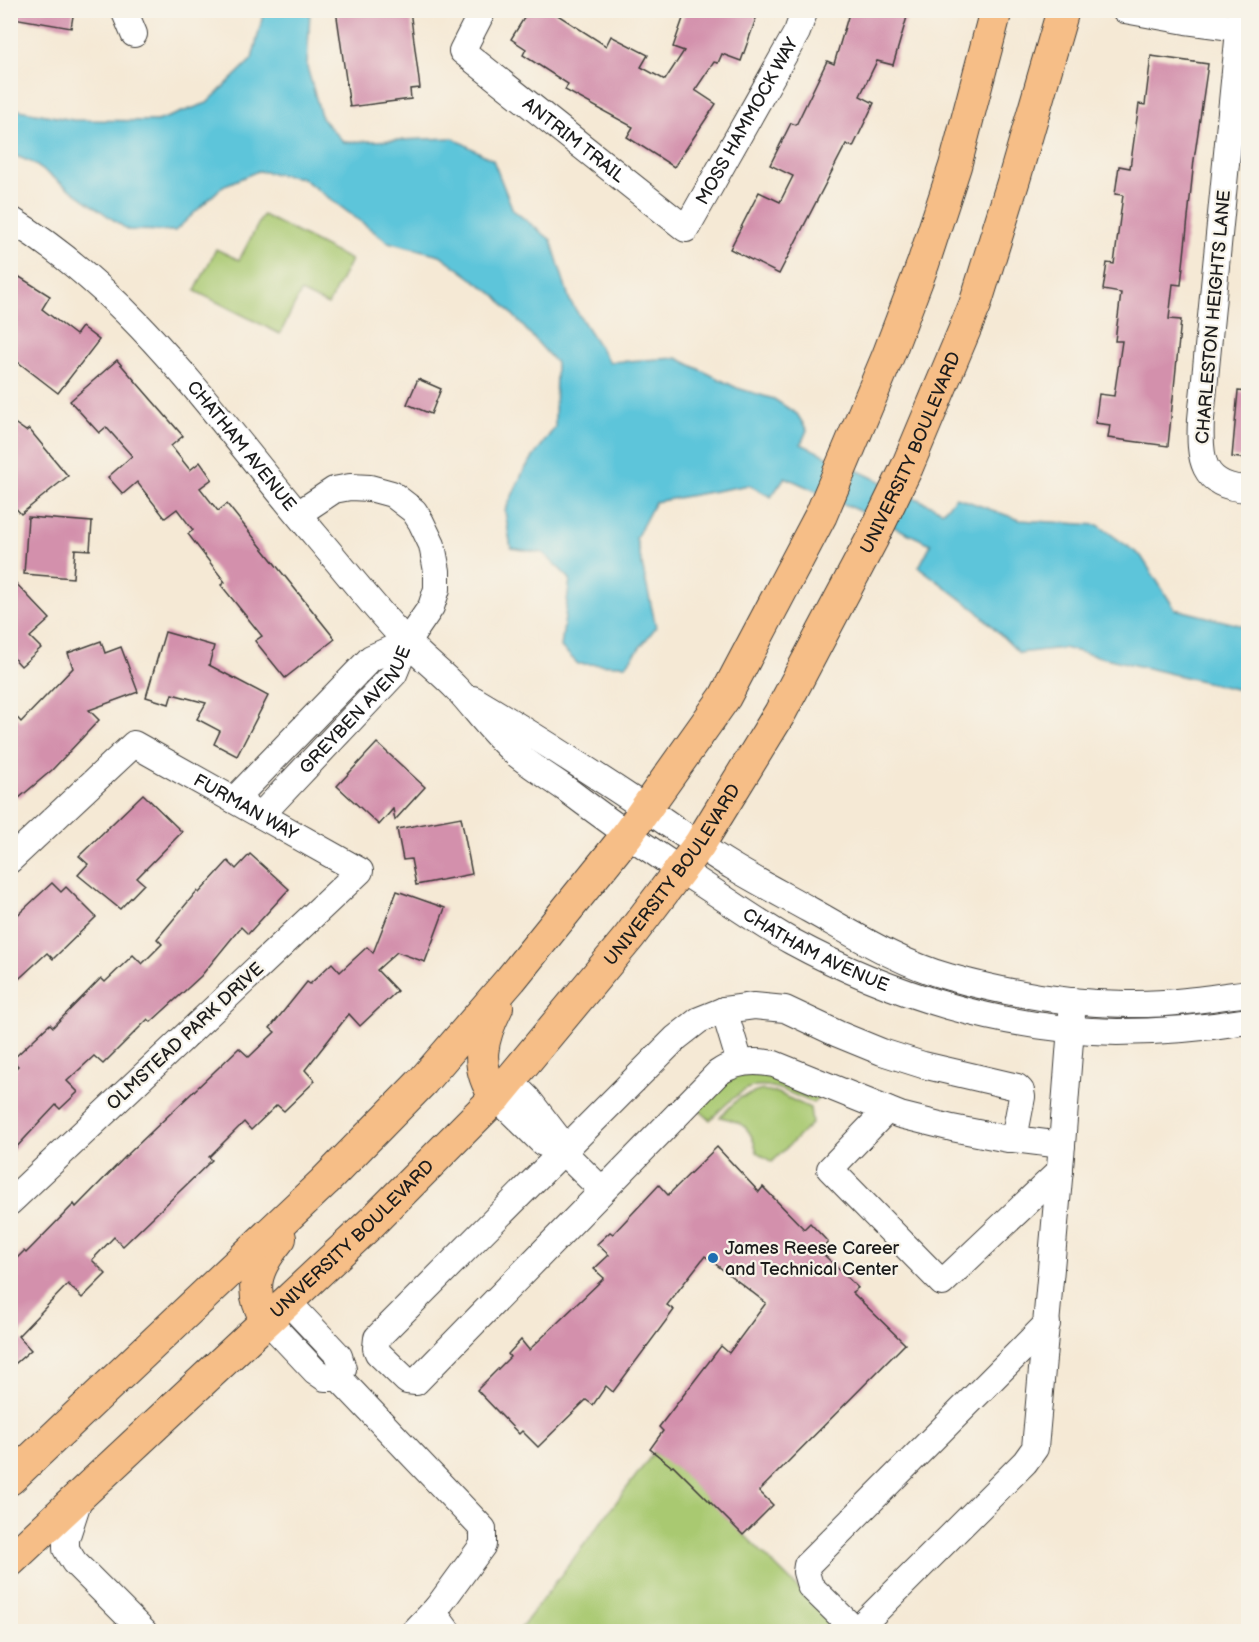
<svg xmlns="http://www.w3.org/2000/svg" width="1259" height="1642" font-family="'Balsamiq Sans',sans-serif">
	<rect width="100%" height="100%" fill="#f7f3e8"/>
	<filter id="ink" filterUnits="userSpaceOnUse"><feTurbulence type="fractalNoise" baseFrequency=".0167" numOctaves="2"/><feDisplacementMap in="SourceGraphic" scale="12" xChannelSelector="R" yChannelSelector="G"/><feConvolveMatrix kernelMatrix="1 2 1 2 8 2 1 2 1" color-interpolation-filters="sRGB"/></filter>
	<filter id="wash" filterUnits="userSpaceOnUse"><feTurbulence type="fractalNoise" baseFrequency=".008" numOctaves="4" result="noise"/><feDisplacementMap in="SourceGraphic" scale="24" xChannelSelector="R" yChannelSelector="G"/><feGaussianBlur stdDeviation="1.35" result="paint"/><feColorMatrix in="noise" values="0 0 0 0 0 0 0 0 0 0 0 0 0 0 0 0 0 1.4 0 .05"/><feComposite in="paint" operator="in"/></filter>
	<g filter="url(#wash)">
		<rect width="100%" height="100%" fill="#f5e9d5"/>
		<g fill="#a9c971" stroke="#627246" stroke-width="1.5">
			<polygon points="263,215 351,260 328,305 301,292 280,334 195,291 216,249 239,260"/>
			<path d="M764,1073L818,1095V1099L813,1103C758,1079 754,1076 710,1120L700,1111V1109L722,1085L739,1075Z"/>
			<path d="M762,1090L778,1093L810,1108L812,1123L772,1162L757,1152C751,1128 744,1122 720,1117L739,1098Z"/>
			<polygon points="654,1452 673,1464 826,1616 833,1632 518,1632"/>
		</g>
		<polygon fill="#5dc5da" stroke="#3c707b" stroke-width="1.5" points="264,11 310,11 307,67 322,119 344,142 453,138 493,160 513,210 551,240 570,301 609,362 677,358 737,388 774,399 797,414 807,430 801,444 943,511 956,497 1020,520 1098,525 1141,556 1175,609 1248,627 1248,692 1063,648 1019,653 977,611 919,567 931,544 785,477 771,497 749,485 655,502 636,538 656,627 626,665 578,664 561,647 570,579 543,553 511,548 505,511 524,470 555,427 556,363 496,296 440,255 388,242 302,178 258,171 223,186 175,231 128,230 31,162 11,154 10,102 19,110 73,120 157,121 207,103 252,59"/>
		<g id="blocks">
			<g fill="#d390ac">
				<polygon points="14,10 74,10 71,28 13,18"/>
				<polygon points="336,10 410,10 420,88 410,89 411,99 350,107"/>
				<polygon points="529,10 550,10 606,46 611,36 648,55 641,67 665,80 684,51 673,47 686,10 759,10 741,61 722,54 718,63 714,62 695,90 716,104 674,167 627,137 633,127 565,90 568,84 523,55 526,49 511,39"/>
				<polygon points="850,10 909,10 893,65 877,61 860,96 874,103 853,147 846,144 779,274 730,249 759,192 780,202 793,176 770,165 791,123 796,125 827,61 834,64"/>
				<polygon points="1151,56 1208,64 1194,160 1181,285 1173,284 1169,319 1181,320 1168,446 1108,438 1110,425 1095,423 1099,394 1114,396 1122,341 1115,341 1121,293 1103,290 1107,263 1114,264 1123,195 1115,194 1119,166 1130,168 1139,104 1145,105"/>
				<polygon points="10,271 50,296 42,309 76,335 82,327 99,340 58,393 10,356"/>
				<polygon points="117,360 183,436 171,446 190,470 200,462 212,479 200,488 218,511 227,504 335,639 285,678 255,641 262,636 221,585 225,582 188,534 193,530 177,509 165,518 137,482 123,494 108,477 132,456 106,427 99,433 70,401"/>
				<polygon points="418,379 441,389 431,414 407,404"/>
				<polygon points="1238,391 1248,392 1248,459 1232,457"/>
				<polygon points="10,420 26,431 29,429 68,476 21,514 10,502"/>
				<polygon points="28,517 92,522 90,550 75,549 73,578 24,574"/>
				<polygon points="10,577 50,619 30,637 41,648 21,666 10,654"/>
				<polygon points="165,632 214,646 209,665 268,696 237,756 214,744 220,731 197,719 206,703 172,694 169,704 146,697"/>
				<polygon points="101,641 105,653 121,647 138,692 89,710 99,720 52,770 19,798 10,789 10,710 21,722 73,668 68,653"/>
				<polygon points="377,743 425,787 395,820 393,809 379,825 337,786"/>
				<polygon points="143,794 182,832 137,878 144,884 120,909 78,875 88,864 79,856"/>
				<polygon points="461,817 472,874 416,885 411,859 403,860 397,829"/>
				<polygon points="250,854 289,889 248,934 241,927 201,976 151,1022 148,1019 103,1064 94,1056 67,1081 78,1092 60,1109 56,1105 10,1154 10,1074 18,1066 12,1060 50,1024 53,1027 101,978 105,982 133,955 142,964 162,944 157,939 197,891 199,893 228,861 236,869"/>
				<polygon points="52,883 61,892 66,887 96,917 53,959 47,953 10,987 10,922"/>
				<polygon points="397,891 445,908 425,962 397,952 377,970 397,991 360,1026 349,1014 305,1070 315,1081 284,1111 277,1105 251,1130 244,1122 209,1157 212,1160 123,1246 114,1237 92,1260 106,1274 82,1298 68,1284 18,1336 31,1350 10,1368 10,1265 24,1251 26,1253 74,1204 76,1207 126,1156 239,1048 249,1057 275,1032 270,1028 307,982 310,984 332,963 340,972 367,947 373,953"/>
				<polygon points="717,1147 759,1192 763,1187 804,1229 810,1223 828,1242 820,1251 858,1288 852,1292 905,1344 759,1491 773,1505 743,1535 673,1465 671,1466 650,1449 663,1431 659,1427 721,1346 729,1353 766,1303 705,1256 667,1305 674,1310 613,1392 606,1386 593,1405 586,1400 538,1447 522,1431 519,1434 477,1390 510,1357 508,1354 521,1340 529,1350 604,1278 594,1269 609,1255 597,1244 610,1232 613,1234 659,1185 668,1195"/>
			</g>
		</g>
	</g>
	<g filter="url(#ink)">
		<use href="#blocks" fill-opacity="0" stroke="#3d3b38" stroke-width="1.5"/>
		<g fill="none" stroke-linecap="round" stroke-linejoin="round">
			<defs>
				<g id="minor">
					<polyline points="124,10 134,34"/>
					<path id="s1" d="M483,10L462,51L686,229L797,32L805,10"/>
					<polyline points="1125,10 1186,21 1239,28"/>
					<path d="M1241,10L1201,419C1199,458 1201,487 1248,489"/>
					<path id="s2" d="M10,219C140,299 219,423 316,536C346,571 375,609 407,642C423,659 442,673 458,690C477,711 493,734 515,753C531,766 549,777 566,789C607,820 649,850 693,878C726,899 757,922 791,941C890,995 1003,1030 1117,1032C1161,1032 1205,1028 1248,1021"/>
					<path d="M473,699C532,734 588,770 645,808C675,828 704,850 735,868C760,883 785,896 810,910C855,935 899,963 949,977C1009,994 1073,1005 1136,1004C1174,1004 1211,998 1248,993"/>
					<polyline points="234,800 371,658 407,642"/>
					<path id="s3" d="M261,815L394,674L407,642L431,607L437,589V571L432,545L421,522L414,511L392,494L370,488L350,487L334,490L298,514"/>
					<path id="s4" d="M10,860L134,744L360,871L10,1202"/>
					<polyline points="724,1010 740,1063"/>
					<polyline points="509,1080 528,1099 558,1138 560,1144"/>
					<polyline points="496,1097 543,1143 561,1150 602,1190"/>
					<polyline points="887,1110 830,1169 942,1283 1060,1171"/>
					<path d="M1014,1139L1022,1097L1021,1091L1017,1087L923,1065L882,1052L838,1034L785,1009L754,1006L724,1010L699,1020L676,1038L377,1338L376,1348L378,1353L407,1381L416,1382L718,1073C735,1061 754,1060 774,1064L900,1115L952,1128L1008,1139H1014L1062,1145L1073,1001"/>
					<polyline points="267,1320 315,1371 325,1378 339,1378 343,1369 339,1356 287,1301"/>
					<polyline points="339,1378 483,1529 483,1545 437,1608 437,1617 448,1632"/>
					<polyline points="80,1496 66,1539 66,1549 74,1562 144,1632"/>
					<polyline points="856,1631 810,1586 806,1572 807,1565 1047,1324"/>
					<polyline points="414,1632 437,1608"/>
					<polyline points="855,1632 1025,1462 1035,1448 1062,1145"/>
				</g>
				<g id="major">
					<path d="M496,1097C474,1066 481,1039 497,1007"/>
					<path d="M267,1320C246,1288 258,1265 280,1238"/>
					<polyline points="10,1479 325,1181 423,1081 511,979 627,835 725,697 821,515 888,356 923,264 955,166 996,10"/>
					<path id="s5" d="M10,1561L371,1223L496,1097L629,937L699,845L780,713L872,539L907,467L975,305L1015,176L1063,10"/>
				</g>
			</defs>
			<use href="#minor" stroke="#3d3b38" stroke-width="28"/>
			<use href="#major" stroke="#3d3b38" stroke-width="34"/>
			<use href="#minor" stroke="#fff" stroke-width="26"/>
			<use href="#major" stroke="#f6be87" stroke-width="32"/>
		</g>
	</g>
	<circle fill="#1f6fb2" stroke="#f7f3e8" stroke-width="2" cx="713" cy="1258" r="6"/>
	<g text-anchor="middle" stroke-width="4.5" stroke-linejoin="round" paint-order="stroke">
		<g font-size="18" fill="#1c1c1c" stroke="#f7f3e8">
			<text dy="6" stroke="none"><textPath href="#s1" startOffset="456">MOSS HAMMOCK WAY</textPath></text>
			<text dy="6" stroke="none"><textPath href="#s1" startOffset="189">ANTRIM TRAIL</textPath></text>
			<text transform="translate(1213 317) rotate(-85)" y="6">CHARLESTON HEIGHTS LANE</text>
			<text dy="6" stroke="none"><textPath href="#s2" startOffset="326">CHATHAM AVENUE</textPath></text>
			<text dy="6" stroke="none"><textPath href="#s5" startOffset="1442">UNIVERSITY BOULEVARD</textPath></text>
			<text dy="6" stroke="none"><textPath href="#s3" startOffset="142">GREYBEN AVENUE</textPath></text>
			<text dy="6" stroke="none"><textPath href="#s4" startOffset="298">FURMAN WAY</textPath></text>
			<text dy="6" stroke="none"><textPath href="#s5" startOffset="956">UNIVERSITY BOULEVARD</textPath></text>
			<text dy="6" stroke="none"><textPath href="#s2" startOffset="1098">CHATHAM AVENUE</textPath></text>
			<text transform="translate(185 1036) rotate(-43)" y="6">OLMSTEAD PARK DRIVE</text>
			<text dy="6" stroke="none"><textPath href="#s5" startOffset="470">UNIVERSITY BOULEVARD</textPath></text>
		</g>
		<g font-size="18" fill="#1c1c1c" stroke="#f7f3e8" text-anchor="start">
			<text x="725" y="1254">James Reese Career<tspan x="725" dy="21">and Technical Center</tspan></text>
		</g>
	</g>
	<rect width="1259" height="1642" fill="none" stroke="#f7f3e8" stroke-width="36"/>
</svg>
